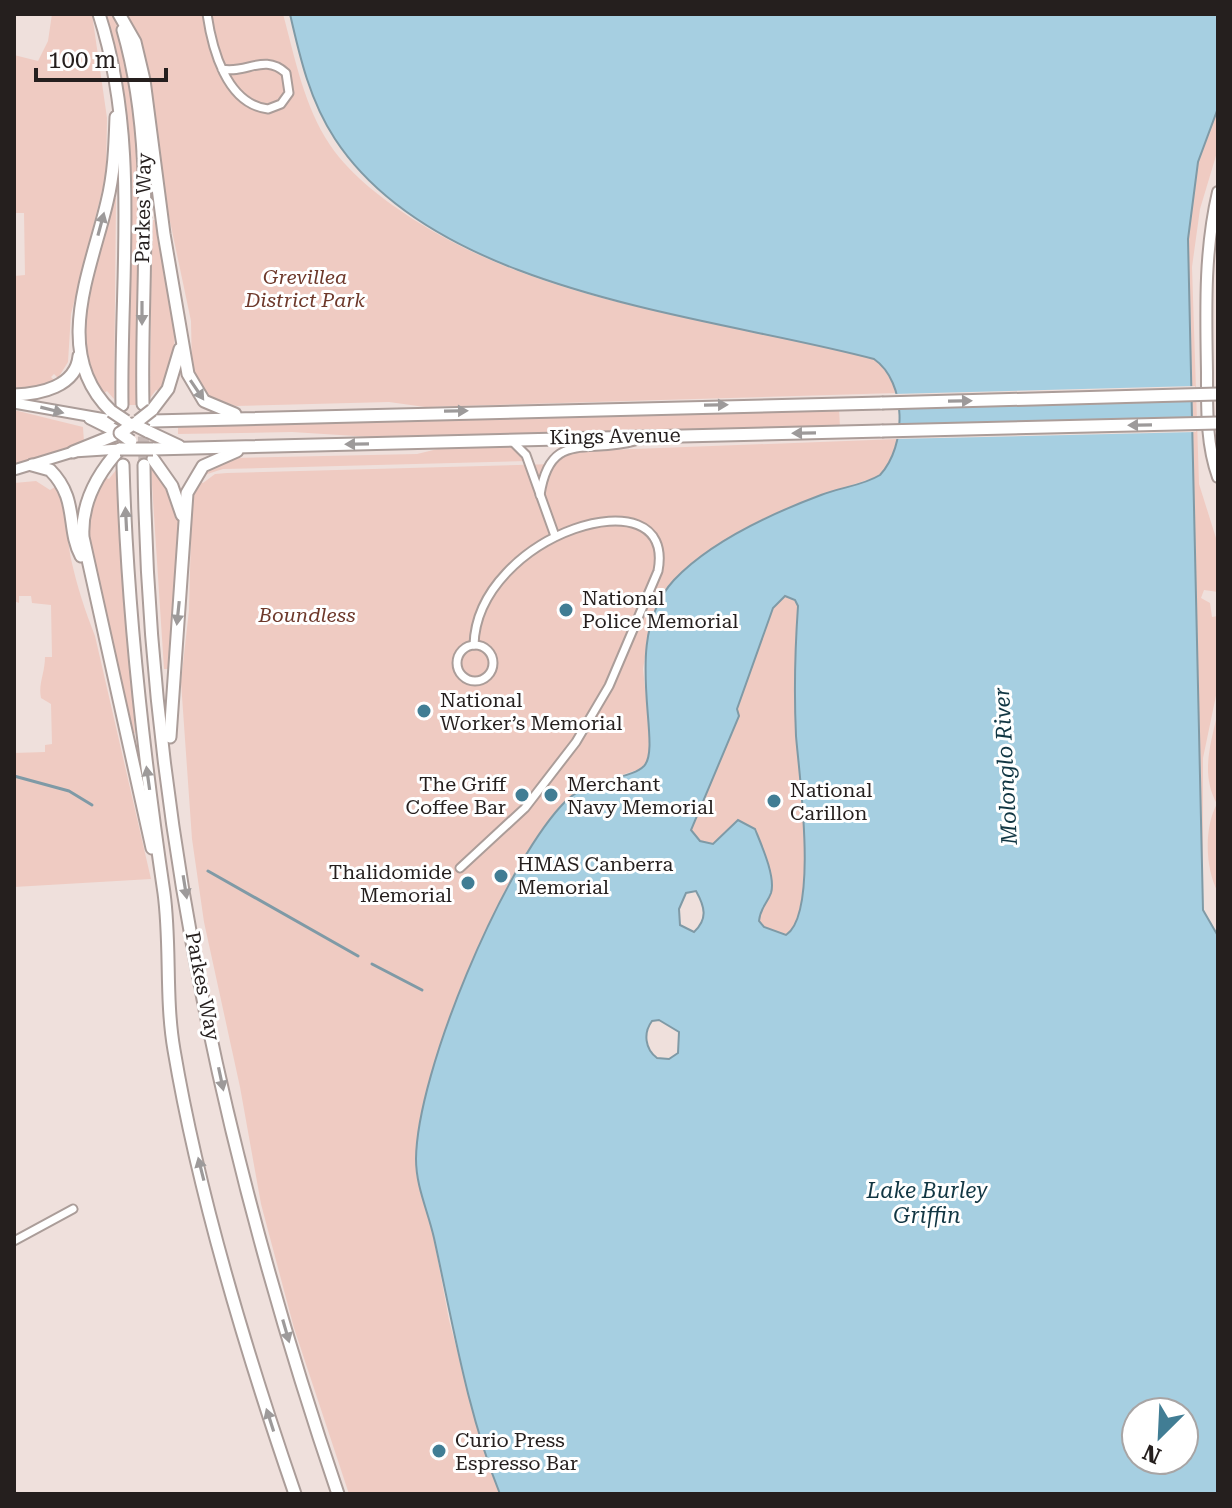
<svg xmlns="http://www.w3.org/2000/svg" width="1232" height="1508" font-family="'Roboto Serif',serif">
	<rect width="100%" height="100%" fill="#efe0dc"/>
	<g fill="#efcbc2">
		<polygon points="52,14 92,14 107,118 106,175 71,314 68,362 58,378 54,374 51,377 55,381 14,391 14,276 25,275 24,213 15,213 14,205 14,55 38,61 48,41"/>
		<path d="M105,14H114C153,142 136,274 138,405H126C127,275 142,141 105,14Z"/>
		<path d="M127,14H283C295,58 304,106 330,145C352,177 385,201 416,221C556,309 718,317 874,359L889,372L897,393L425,407L389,402L236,406L208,396L192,371L191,321L159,169L140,42Z"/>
		<polygon points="1218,108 1218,149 1200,209 1192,267 1199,484 1216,538 1218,592 1204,590 1201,598 1210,603 1212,617 1218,616 1218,686 1203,758 1203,890 1188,234 1198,162"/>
		<path d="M112,198H116L114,399L107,391L103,394C66,333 98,261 112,198Z"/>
		<path d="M152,220H156C163,278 191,337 161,392L156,390L150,398Z"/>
		<polygon points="839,408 840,427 388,438 292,432 178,434 178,427"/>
		<polygon points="14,410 83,427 84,442 14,465"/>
		<polygon points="898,439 892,460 879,476 815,497 752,528 696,562 665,590 651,622 643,669 651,743 648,760 640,769 581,788 551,818 500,902 447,1029 420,1128 417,1175 433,1234 449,1320 483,1447 500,1494 349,1494 294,1328 261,1204 240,1087 204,922 192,839 181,682 189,610 192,496 198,480 203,483 215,474 227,473 555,464 565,455 581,451"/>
		<polygon points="514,446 527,461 223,469 201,476 214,465 234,458 417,454 446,447"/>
		<polygon points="151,469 159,478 163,476 180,516 181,541 168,669 164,669"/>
		<polygon points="116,470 135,733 132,734 88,531 90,511 104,477 109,479"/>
		<path d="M36,481L50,490L55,487C68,511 66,533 71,559C77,586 85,611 95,636L151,879L14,887V753L45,752V745L52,744L51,704L41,698C38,684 45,673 45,657H52L51,605L32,603L31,596H19V603L14,601V483Z"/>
		<path d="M785,596L795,600L798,606C795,649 794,694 796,736C799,774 819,913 786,935L763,927L759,921L761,905L770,896L772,886L759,838L738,820L713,844L700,841L691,830L739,716L737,709L773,608Z"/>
		<path d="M1218,711V892C1205,869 1204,827 1217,804C1200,774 1211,743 1218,711Z"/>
	</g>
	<path fill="#a6cfe1" stroke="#7f9aa6" stroke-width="2" fill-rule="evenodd" d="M290,14H1218V108L1198,162L1188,239L1203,910L1218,936V1494H500C467,1412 453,1324 434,1238C428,1211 416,1187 416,1159C417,1071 502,871 561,806C587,776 629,781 644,766C664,745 619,640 674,580C710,542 773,513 821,495C841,487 862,486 880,475C907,446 907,382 874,359C709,315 437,295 335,139C310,101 300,58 290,14ZM785,596L795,600L798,606C795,649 794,694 796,736C799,774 819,913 786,935L764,927L759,921C760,908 767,904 771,893C776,877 761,844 755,829L738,820L713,844L700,841L691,830L739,716L737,709L773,608ZM696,891C705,907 708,919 694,932L680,925L679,909L686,893ZM659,1020L679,1032L678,1053L669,1059L657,1058C645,1049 643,1033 652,1021ZM1136,1412H1184V1460H1136Z"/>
	<g fill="#efe0dc">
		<polygon points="1195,386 1195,401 893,408 893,394"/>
		<polygon points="1196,418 1196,432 894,439 893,425"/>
	</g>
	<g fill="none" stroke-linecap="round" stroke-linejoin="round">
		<g stroke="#7f9aa6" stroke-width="3">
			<polyline points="14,776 69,791 92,805"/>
			<polyline points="208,871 358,956"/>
			<polyline points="372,964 422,990"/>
		</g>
		<polyline stroke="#c7b9b6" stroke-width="11" stroke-dasharray="11 5.5" stroke-linecap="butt" points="143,420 144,465"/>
		<defs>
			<g id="minor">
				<path d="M207,14C212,48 226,104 268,109L281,104L289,93L286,73C264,53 247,74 222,69"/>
				<polyline points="513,442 526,455 555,536"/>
				<path d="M540,495C550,429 587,455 635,441"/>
				<circle cx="475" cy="663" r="18"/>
				<path d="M460,868L525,808L576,742L609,686L658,571C677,471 477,534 474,645"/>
				<polyline points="14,1241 73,1209"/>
			</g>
			<g id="tertiary">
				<polyline points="14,403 111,420"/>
				<polyline points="14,470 73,452 120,449"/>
			</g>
			<path id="secondary" d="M1218,192C1204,252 1206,310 1207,372C1207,408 1206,444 1218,477"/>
			<g id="primary">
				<path d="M99,14C140,140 120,275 122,405"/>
				<polyline points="119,14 135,42 144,80 164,234 188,374 204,401 235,414"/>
				<path d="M123,30C158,151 140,279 143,404"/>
				<path d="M14,395C40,394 76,387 79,356"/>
				<polyline points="152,410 168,389 180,349"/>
				<path d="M111,411C51,353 91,271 107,202C114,174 115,146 116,117"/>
				<polyline points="90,418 120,433"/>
				<polyline points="152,421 882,403"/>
				<polyline points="147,431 179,446"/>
				<path d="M120,449C97,474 81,503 83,537L152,848"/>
				<polyline points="153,449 882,431"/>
				<polyline points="73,452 120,433"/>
				<polyline points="153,459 172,486 182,515"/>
				<path d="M32,465L50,470C79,499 66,528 81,556"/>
				<path d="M123,465C127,608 143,751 164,893C171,945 165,998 174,1050C199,1198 246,1352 295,1494"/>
				<path d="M144,465C148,814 226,1165 338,1494"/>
				<polyline points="170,737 187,493 203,466 237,451"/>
			</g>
		</defs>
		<use href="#minor" stroke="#ab9d99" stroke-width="11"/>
		<use href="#tertiary" stroke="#ab9d99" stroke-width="13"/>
		<use href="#secondary" stroke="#ab9d99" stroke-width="14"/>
		<use href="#primary" stroke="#ab9d99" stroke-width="15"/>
		<use href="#minor" stroke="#fff" stroke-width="7"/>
		<use href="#tertiary" stroke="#fff" stroke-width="9"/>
		<use href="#secondary" stroke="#fff" stroke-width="10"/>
		<use href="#primary" stroke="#fff" stroke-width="11"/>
		<defs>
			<g id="primary-bridge">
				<polyline points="882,403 1218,394"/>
				<polyline points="111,411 126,421"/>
				<polyline points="138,421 152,410"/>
				<polyline points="882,431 1218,423"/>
				<polyline points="131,441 120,433 133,424 147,431"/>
				<polyline points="120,449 153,449"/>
			</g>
		</defs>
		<use href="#primary-bridge" stroke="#ab9d99" stroke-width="15" stroke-linecap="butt"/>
		<use href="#primary-bridge" stroke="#fff" stroke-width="11"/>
	</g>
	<defs><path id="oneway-solid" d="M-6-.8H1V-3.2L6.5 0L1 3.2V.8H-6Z" transform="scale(2)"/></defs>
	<g fill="#9d9a9a">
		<use href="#oneway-solid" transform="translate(101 224) rotate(-75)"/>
		<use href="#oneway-solid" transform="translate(142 313) rotate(90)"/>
		<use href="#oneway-solid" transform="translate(197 390) rotate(56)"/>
		<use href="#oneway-solid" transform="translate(960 401) rotate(-1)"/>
		<use href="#oneway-solid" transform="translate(716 405) rotate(-1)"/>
		<use href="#oneway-solid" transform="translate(52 410) rotate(14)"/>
		<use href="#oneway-solid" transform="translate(456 411) rotate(-1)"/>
		<use href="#oneway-solid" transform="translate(1140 425) rotate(179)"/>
		<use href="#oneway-solid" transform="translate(804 433) rotate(179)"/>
		<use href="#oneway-solid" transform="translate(357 444) rotate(179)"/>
		<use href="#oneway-solid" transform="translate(126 519) rotate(-93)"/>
		<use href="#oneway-solid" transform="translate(178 613) rotate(96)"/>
		<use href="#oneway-solid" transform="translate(148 778) rotate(-98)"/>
		<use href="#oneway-solid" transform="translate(185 887) rotate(81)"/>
		<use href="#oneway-solid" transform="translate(221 1079) rotate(78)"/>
		<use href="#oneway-solid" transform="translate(201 1169) rotate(-104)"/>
		<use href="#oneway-solid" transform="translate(286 1331) rotate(74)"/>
		<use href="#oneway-solid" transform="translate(270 1420) rotate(-108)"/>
	</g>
	<g fill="#417d94" stroke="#fff" stroke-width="3">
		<circle cx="566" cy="610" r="8"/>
		<circle cx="424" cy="711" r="8"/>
		<circle cx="522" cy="795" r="8"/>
		<circle cx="551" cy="795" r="8"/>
		<circle cx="774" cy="801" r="8"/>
		<circle cx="501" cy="876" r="8"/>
		<circle cx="468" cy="883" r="8"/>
		<circle cx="439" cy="1451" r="8"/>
	</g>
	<g text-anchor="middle" stroke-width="6" stroke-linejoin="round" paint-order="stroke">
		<g font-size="20" fill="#251f1e" stroke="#fff">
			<text transform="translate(143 208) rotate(-89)" y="7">Parkes Way</text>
			<text transform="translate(615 436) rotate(-1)" y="7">Kings Avenue</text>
			<text transform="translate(203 986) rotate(79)" y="7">Parkes Way</text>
		</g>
		<g font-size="20" font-style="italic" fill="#6e392b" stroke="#fff">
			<text x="305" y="284">Grevillea<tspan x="305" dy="23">District Park</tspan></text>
			<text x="307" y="622">Boundless</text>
		</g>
		<g font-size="20" fill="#251f1e" stroke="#fff" text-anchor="start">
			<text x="582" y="605">National<tspan x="582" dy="23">Police Memorial</tspan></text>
			<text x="440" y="707">National<tspan x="440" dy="23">Worker’s Memorial</tspan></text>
			<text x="506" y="791" text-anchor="end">The Griff<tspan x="506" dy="23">Coffee Bar</tspan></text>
			<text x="567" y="791">Merchant<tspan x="567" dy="23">Navy Memorial</tspan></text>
			<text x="790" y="797">National<tspan x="790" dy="23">Carillon</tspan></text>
			<text x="517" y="871">HMAS Canberra<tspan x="517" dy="23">Memorial</tspan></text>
			<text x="452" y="879" text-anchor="end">Thalidomide<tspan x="452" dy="23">Memorial</tspan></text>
			<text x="455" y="1447">Curio Press<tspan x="455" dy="23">Espresso Bar</tspan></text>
		</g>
		<g font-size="22" font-style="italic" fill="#113643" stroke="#fff">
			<text transform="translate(1005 766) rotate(-93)" y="8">Molonglo River</text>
			<text x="927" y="1198">Lake Burley<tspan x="927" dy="25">Griffin</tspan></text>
		</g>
	</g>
	<rect width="1232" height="1508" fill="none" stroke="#251f1e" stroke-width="32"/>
	<g transform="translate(1160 1436) rotate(204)"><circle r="38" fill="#ffffff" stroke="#a8a5a5" stroke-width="2"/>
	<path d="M0-6L14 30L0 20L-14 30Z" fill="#417d94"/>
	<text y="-12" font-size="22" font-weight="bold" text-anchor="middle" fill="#251f1e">N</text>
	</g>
	<path d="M36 68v12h130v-12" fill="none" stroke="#251f1e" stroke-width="4"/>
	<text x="48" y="68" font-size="24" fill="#251f1e" stroke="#ffffff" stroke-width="6" paint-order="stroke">100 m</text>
</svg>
